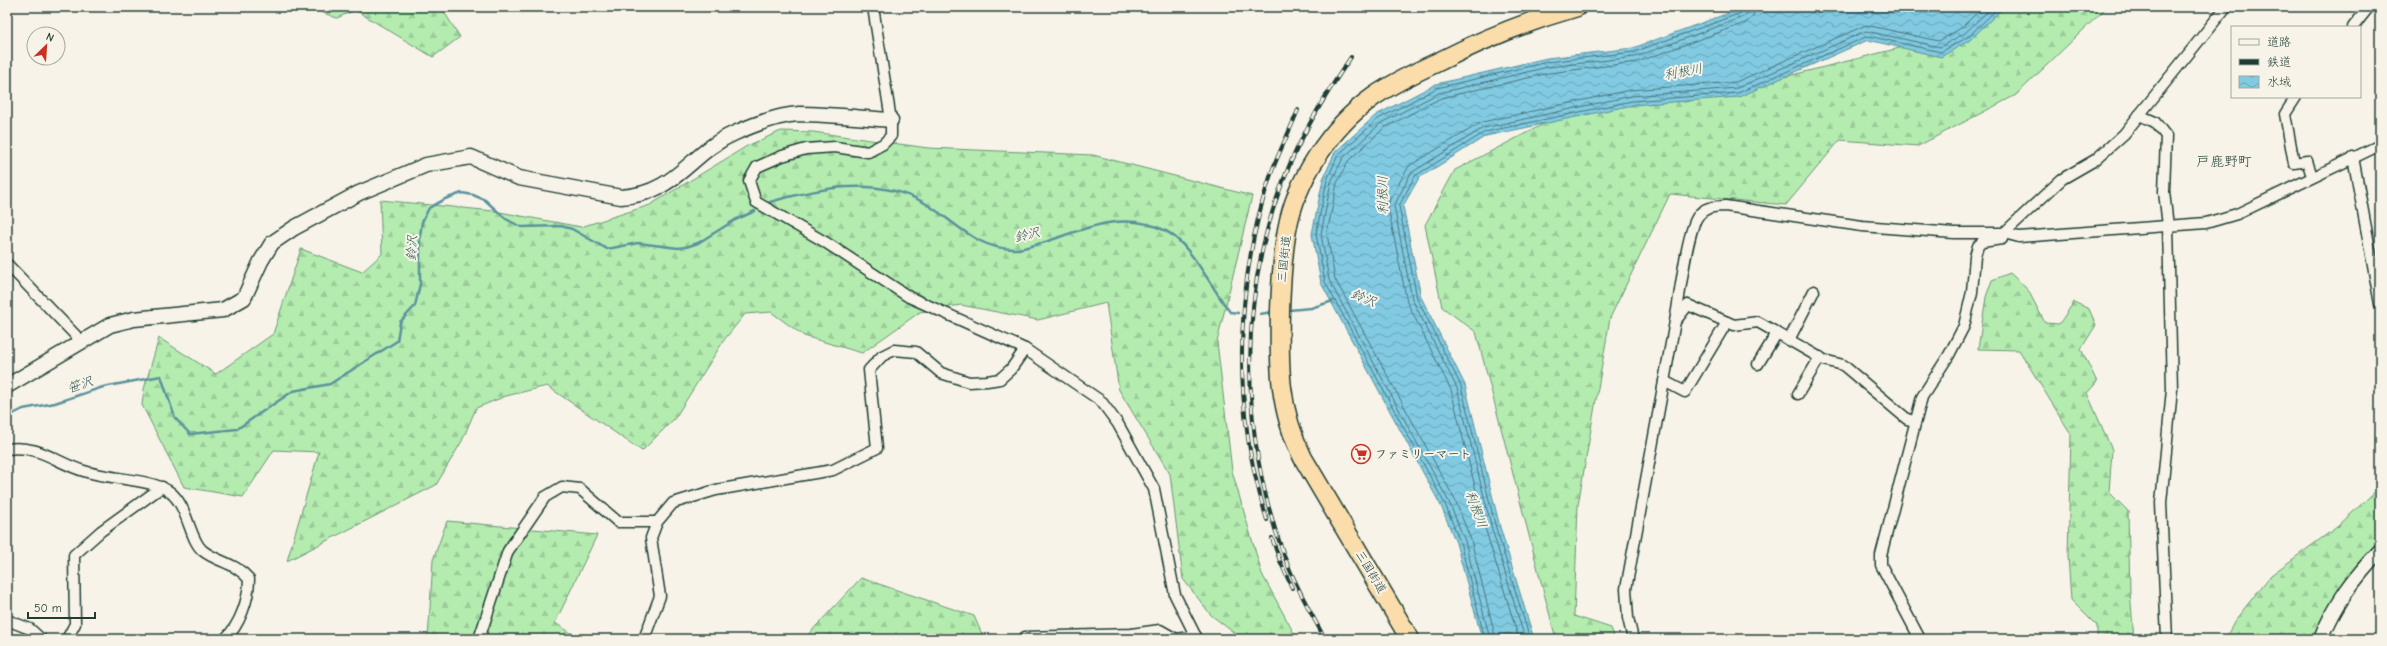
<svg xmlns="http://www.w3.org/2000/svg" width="2387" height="646" font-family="'Comic Neue','Klee One',sans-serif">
	<defs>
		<pattern id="forest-firs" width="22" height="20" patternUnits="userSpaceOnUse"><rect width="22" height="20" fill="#b4ecb0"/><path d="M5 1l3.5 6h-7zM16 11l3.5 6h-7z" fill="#9acb98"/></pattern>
		<pattern id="water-waves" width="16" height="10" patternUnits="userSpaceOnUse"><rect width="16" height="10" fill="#81cae2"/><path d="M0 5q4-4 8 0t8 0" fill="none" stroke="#69a5b8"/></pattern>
	</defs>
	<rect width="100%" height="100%" fill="#f7f3e8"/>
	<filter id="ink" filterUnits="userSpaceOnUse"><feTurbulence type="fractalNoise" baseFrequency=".025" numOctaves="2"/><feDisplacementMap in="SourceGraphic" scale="8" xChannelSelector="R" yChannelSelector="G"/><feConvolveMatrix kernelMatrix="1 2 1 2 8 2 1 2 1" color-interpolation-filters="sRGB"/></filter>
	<g filter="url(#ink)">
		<g fill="url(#forest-firs)" stroke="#6a9472">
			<polygon points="307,7 441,7 460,37 433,57 355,10 337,18"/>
			<polygon points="1984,7 2107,7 2016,95 1918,146 1840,140 1786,205 1670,194 1610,318 1578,505 1574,616 1611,628 1615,639 1556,639 1476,332 1442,307 1425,225 1455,170 1609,90 1685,102 1963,32"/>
			<polygon points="781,131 813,132 928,148 1093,155 1252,196 1217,342 1232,471 1262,574 1297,639 1242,639 1211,615 1183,579 1170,474 1119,390 1106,303 1038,320 961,305 920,312 862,353 804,336 771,312 745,314 724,340 675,418 642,451 547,386 506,396 476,408 462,441 436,485 287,561 319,452 274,450 243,497 184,487 142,405 144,389 159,338 216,374 273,334 301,249 362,272 382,254 380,200 494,211 581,227 650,205 747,146"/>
			<polygon points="2010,273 2028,290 2045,323 2059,324 2074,302 2089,309 2096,325 2081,349 2097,382 2087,393 2112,450 2109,492 2128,511 2130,592 2134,639 2097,639 2097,626 2071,600 2068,556 2071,434 2019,350 1978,349 1986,297 1992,280"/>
			<polygon points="2380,487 2380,557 2343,603 2327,639 2225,639 2236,619 2271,575 2337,527"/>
			<polygon points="447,521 597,535 555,623 581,639 428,639 433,560"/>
			<polygon points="861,578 974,616 984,639 804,639"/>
		</g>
		<polygon fill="url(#water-waves)" stroke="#5a929c" points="1745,7 2004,7 1970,40 1941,57 1868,40 1739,97 1633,105 1486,136 1419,178 1403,206 1421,297 1465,385 1500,527 1534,639 1482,639 1456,543 1441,506 1321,283 1312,234 1323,179 1335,152 1376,115 1436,84 1547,58 1633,48"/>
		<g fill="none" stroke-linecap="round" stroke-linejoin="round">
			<g stroke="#46757a" stroke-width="1">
				<polyline points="1485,639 1460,542 1445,504 1325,282 1316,234 1327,180 1338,155 1378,119 1437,88 1547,62 1634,52 1741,13 1744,7"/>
				<polyline points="1490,639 1465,541 1449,502 1329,280 1321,234 1331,182 1343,158 1381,123 1439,93 1548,67 1635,57 1743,17 1748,13 1749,7"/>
				<polyline points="1496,639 1471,540 1455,500 1335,279 1327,234 1337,183 1348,161 1384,128 1441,98 1549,73 1637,62 1745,23 1753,17 1755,7"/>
				<polyline points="1519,639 1486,531 1451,390 1407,302 1388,207 1390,199 1409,166 1482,122 1630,90 1736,82 1866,25 1939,41 1961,28 1983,7"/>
				<polyline points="1525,639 1492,529 1457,388 1412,299 1394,206 1411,173 1483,128 1631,96 1737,88 1866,31 1940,47 1965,33 1992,7"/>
				<polyline points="1530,639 1496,528 1461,386 1417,298 1399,206 1415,176 1485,132 1632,101 1738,93 1868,36 1941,52 1968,37 1999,7"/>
			</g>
			<g stroke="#5a929c" stroke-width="2.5">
				<path d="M770,202C819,188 876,176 923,202C954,220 976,250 1015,249C1024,249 1033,245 1042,243C1082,230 1122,210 1164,230C1190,242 1212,289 1230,312L1238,313"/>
				<polyline points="1289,310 1311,308 1333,301"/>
				<polyline points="1260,314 1272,312"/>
				<polyline points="7,417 23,409 55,403 103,387 161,376 175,418 190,434 237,429 293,391 330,384 397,341 400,322 415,306 420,284 420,236 422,222 429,208 445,199 462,193 473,195 485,200 506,219 521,227 561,226 572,229 607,249 638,243 678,248 686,247 698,243 735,220 755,211"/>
			</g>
			<defs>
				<g id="street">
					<polyline points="873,7 891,120 891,136 883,144 868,152 835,147 806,149 782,156 757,167 749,181 756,202 825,242 909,297 1025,349 1101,401 1118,424 1154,489 1175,595 1197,639"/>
					<polyline points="2353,27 2369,7"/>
					<polyline points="2296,97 2285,114 2294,163 2307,161 2312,176"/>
					<polyline points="2139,115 2155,122 2166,136 2164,192 2168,226 2172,389 2161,503 2167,639"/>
					<polyline points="2353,157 2380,304"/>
					<polyline points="7,264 82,342"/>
					<polyline points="1677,319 1688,305 1734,325 1758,322 1824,360 1843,365 1907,419 1914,421"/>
					<polyline points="1789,340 1814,291"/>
					<polyline points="1758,364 1777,333"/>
					<polyline points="1664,381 1685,392 1727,322"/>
					<polyline points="1798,394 1820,357"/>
					<path d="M7,449C39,444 56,463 84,471C107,479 153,479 170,492C188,506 189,538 202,550C216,562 235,562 249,579C249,599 240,625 225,639"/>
					<polyline points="7,620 30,629 41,639"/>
					<polyline points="1025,637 1131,634 1160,630 1176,639 1196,636"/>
					<polyline points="67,639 75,624 74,555 101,531 162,487"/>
					<polyline points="479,639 508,551 545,497 562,487 580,489 618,522 657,522"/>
					<polyline points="644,639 660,596 651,538 657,522 673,503 716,490 833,470 877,448 869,370 882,356 894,350 916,352 941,373 969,382 987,381 1000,379 1011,369 1025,349"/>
					<path d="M1633,639L1628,618L1626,589C1643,498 1659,407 1676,316C1680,294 1687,231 1698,216C1705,206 1715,207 1725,206L1862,226L1954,233H2004L2062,179L2095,160L2124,134L2226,7"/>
					<polyline points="1920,639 1881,565 1881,555 1922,397 1949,355 1964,326 1972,292 1975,256 1978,246 1982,242 2002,239 2004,233 2019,237 2206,223 2237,214 2380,145"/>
				</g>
				<g id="secondary">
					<path d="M7,386L110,325L134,319L223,310L244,298L261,261L272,243L294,228L359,193L426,165L471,157L519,178L621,197C677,194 690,152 735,133C753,125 780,115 799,114C830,114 861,118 891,120"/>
					<path d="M2321,639C2335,604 2354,578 2380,551"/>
				</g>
				<path id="highway" d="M1410,639L1303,458C1278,409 1279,364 1280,310C1281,283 1282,257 1287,230C1296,179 1331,127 1373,97C1393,83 1416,72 1438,62C1483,39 1528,21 1577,7"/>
			</defs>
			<use href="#street" stroke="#1f3d34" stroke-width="13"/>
			<use href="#secondary" stroke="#1f3d34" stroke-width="17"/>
			<use href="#highway" stroke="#1f3d34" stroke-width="21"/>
			<use href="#street" stroke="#f7f3e8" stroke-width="10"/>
			<use href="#secondary" stroke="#f7f3e8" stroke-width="14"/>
			<use href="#highway" stroke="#fbddab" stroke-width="18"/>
			<defs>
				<g id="rail">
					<path d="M1267,520C1259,493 1252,466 1248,438C1235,351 1243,254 1272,171C1280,150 1290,130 1298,110"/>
					<polyline points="1272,538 1280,561 1292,588"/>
					<path d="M1325,639C1311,613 1296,587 1285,558C1240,438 1237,296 1285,176C1302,133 1325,95 1351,57"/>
				</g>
			</defs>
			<use href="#rail" stroke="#1f3d34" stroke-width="4"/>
			<use href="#rail" stroke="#f7f3e8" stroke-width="2.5" stroke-dasharray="8" stroke-linecap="butt"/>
		</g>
	</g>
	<defs>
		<symbol id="supermarket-ring" viewBox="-11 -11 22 22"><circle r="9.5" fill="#f7f3e8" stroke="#c8321e" stroke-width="1.5"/><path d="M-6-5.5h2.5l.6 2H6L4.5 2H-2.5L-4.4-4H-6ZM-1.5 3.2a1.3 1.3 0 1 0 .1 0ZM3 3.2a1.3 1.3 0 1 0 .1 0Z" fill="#c8321e"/></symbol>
	</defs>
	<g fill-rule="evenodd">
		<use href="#supermarket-ring" x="1350" y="443" width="22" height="22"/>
	</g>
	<g text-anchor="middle" stroke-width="4" stroke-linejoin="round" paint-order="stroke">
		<g font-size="12" fill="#1f3d34" stroke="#f7f3e8">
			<text transform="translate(1284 259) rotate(-84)" y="4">三国街道</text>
			<text transform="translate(1371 572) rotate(59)" y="4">三国街道</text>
		</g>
		<g font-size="12" font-weight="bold" fill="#1f3d34" stroke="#f7f3e8" text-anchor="start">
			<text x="1375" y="458">ファミリーマート</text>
		</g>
		<g font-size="13" font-style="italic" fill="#335957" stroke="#f7f3e8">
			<text transform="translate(1683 71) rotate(-10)" y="5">利根川</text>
			<text transform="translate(1382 195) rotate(-91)" y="5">利根川</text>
			<text transform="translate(1027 234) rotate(-13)" y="5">鈴沢</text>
			<text transform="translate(411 248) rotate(-87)" y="5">鈴沢</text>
			<text transform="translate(1364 297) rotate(22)" y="5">鈴沢</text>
			<text transform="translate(80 384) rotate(-19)" y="5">笹沢</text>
			<text transform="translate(1477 509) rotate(70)" y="5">利根川</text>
		</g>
		<g font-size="14" fill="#1f3d34" stroke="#f7f3e8">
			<text x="2224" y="166">戸鹿野町</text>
		</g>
	</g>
	<rect width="2387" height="646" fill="none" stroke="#f7f3e8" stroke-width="24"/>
	<rect x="12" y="12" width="2363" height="622" fill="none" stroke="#1f3d34" stroke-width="1.5" filter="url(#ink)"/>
	<rect x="2231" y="26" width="130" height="72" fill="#f7f3e8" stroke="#a1aaa0"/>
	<rect x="2239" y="39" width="20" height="6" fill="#f7f3e8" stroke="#a1aaa0"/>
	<text x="2267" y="46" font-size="12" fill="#1f3d34">道路</text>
	<rect x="2239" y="59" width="20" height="6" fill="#1f3d34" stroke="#a1aaa0"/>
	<text x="2267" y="66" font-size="12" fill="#1f3d34">鉄道</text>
	<rect x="2239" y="76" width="20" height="12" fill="url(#water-waves)" stroke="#a1aaa0"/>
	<text x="2267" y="86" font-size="12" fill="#1f3d34">水域</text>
	<g transform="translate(46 46) rotate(25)"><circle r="19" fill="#f7f3e8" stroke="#a1aaa0"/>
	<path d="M0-3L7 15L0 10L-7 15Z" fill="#c8321e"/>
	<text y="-6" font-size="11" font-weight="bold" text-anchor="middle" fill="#1f3d34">N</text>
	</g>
	<path d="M28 612v6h67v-6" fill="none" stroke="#1f3d34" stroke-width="2"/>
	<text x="34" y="612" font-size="12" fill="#1f3d34" stroke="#f7f3e8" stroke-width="3" paint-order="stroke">50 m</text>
</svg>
